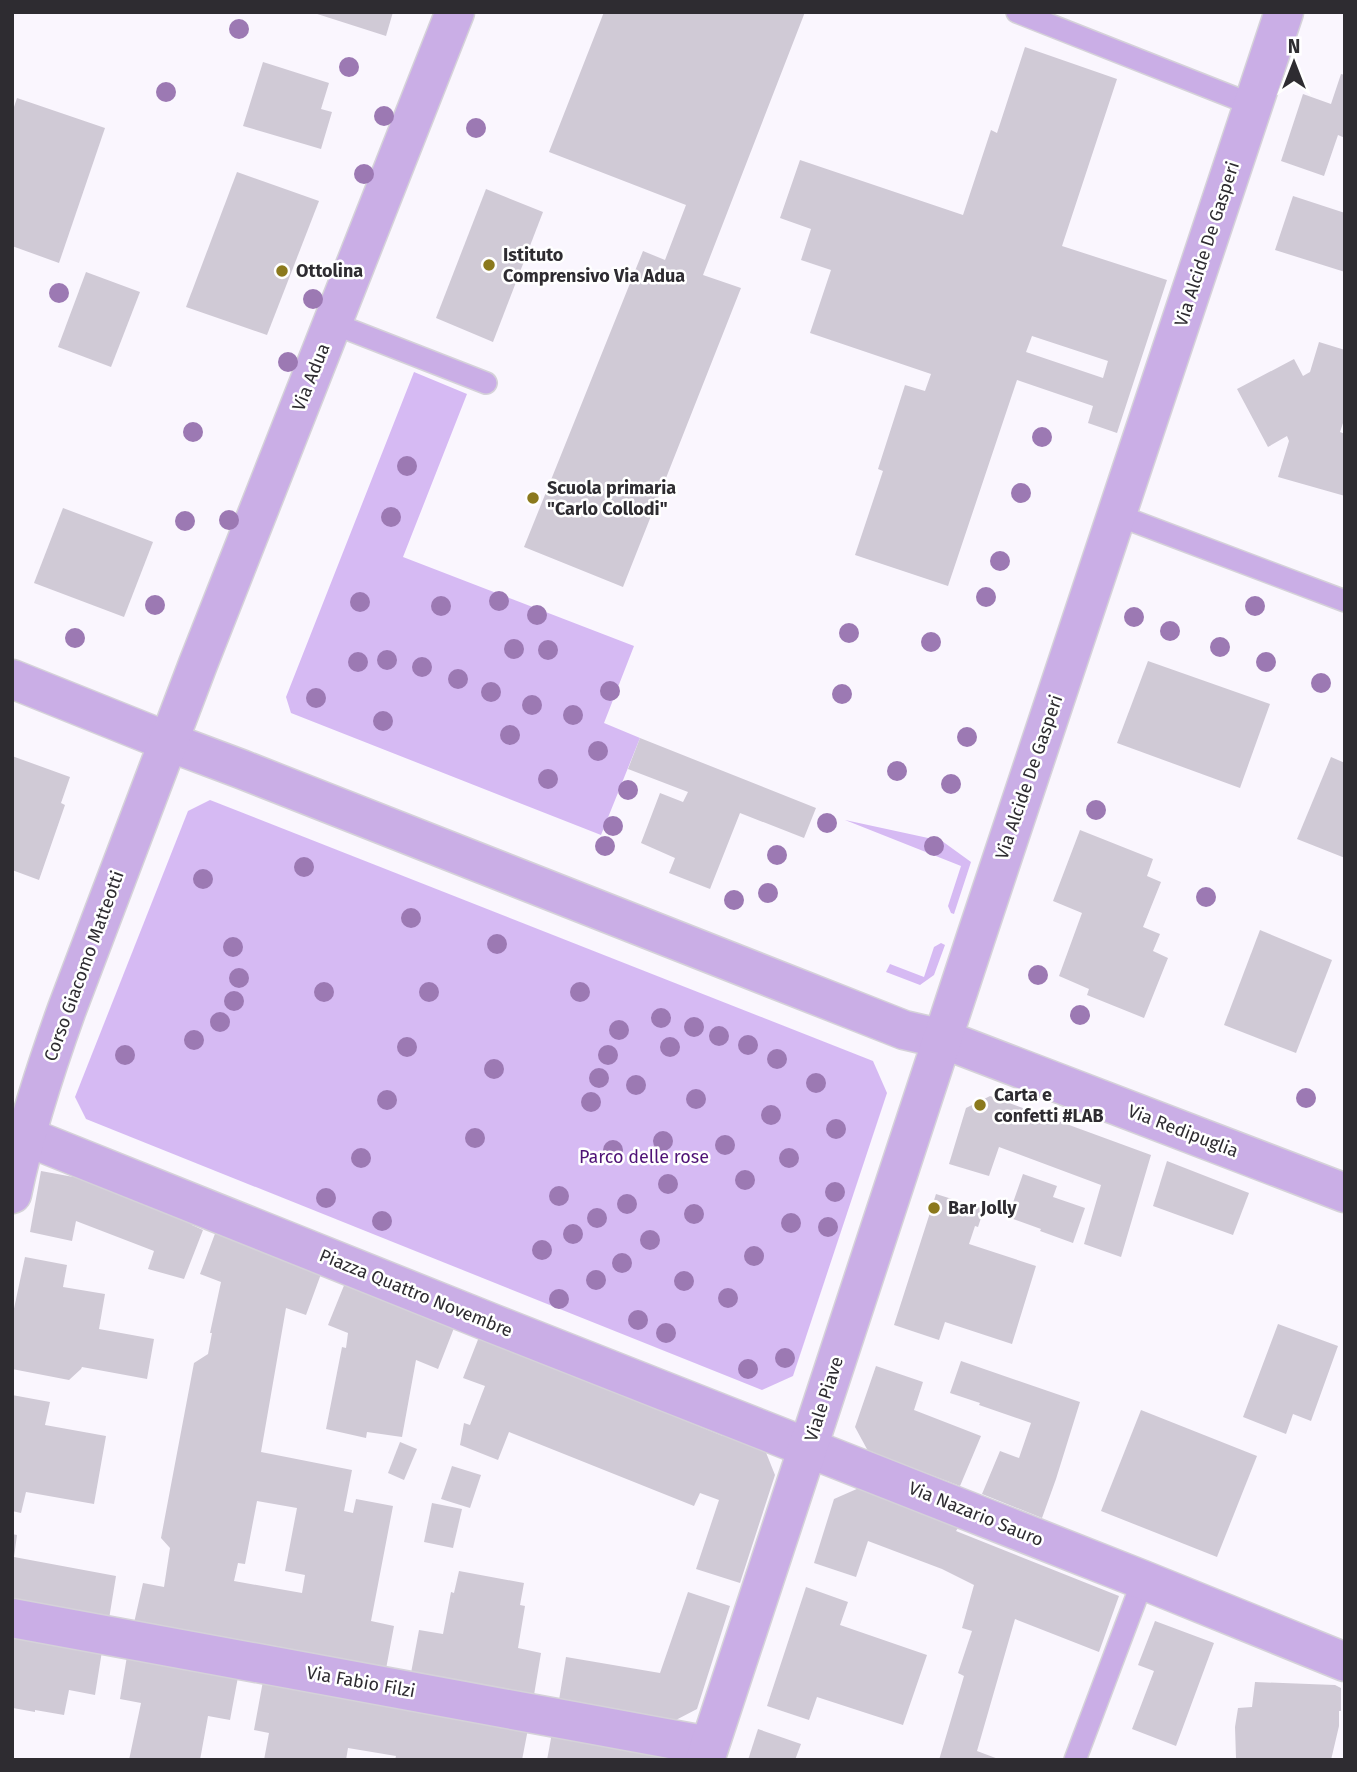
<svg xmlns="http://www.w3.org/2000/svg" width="1357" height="1772" font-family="'Fira Sans',sans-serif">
	<rect width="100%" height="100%" fill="#faf6fe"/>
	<g fill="#d6baf3">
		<polygon points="414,372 467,394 403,557 634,646 604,723 640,738 601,835 291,713 286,697"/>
		<polygon points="210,800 873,1061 887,1093 793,1376 762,1390 86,1119 75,1097 188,811"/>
		<polygon points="845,820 942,841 971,862 954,914 951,913 948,906 961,866"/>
		<polygon points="941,943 945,945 934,975 920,985 886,972 890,964 924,977 934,947"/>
	</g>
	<g fill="#d0cad6" fill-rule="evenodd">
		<polygon points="311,12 393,12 386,36"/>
		<polygon points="604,12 805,12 703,275 741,288 623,587 524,547 643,251 665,260 686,205 549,152"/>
		<path d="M1025,47L1117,79L1062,246L1167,280L1117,433L1088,423L1093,406L1017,380L948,586L855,555L883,471L878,469L905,385L925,391L931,374L810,333L831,270L801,260L811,229L780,218L800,160L963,215L991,130L997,133ZM1032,336L1108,361L1103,378L1026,352Z"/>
		<polygon points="263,62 329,83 321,109 332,112 321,149 243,126"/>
		<polygon points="1341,74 1345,75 1345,138 1338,135 1324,176 1281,161 1303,94 1331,104"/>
		<polygon points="17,98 105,128 59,263 12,246 12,113"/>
		<polygon points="237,172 319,201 267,335 186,307"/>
		<polygon points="486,189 543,212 493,342 436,318"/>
		<polygon points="1293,196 1345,213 1345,272 1275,250"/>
		<polygon points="86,272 140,292 111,367 58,347"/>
		<polygon points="1319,342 1345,350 1345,417 1340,432 1345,434 1345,496 1278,477 1289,441 1287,436 1268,447 1237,389 1294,359 1303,376 1310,372"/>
		<polygon points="63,508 153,542 124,617 34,583"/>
		<polygon points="1148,661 1270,704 1240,788 1117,743"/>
		<polygon points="640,738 816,808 804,838 740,813 710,889 669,873 675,858 641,843 660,793 683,802 688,792 628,769"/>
		<polygon points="12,756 70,777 61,803 65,805 39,880 12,870"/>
		<polygon points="1331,757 1345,763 1345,858 1297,839"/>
		<polygon points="1080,830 1153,859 1147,876 1161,882 1143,927 1160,934 1153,951 1168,958 1144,1018 1087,995 1089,989 1059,976 1082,913 1053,901"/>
		<polygon points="1260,930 1332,960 1296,1053 1224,1025"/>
		<polygon points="990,1096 1151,1155 1121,1257 1084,1244 1101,1185 999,1147 989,1176 949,1164 966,1108"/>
		<polygon points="1167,1161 1249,1193 1233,1235 1153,1206"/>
		<polygon points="41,1171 79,1178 193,1223 192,1225 203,1230 184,1279 148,1269 154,1251 76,1221 72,1241 30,1232"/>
		<polygon points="1023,1174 1057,1186 1053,1197 1085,1208 1073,1243 1040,1231 1041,1229 1008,1217"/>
		<polygon points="936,1194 984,1209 978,1227 975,1226 969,1244 1036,1266 1012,1344 945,1322 939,1340 894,1325"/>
		<path d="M216,1231L321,1274L306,1315L286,1308L261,1452L352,1470L344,1511L353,1513L356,1499L393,1506L371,1621L394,1626L386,1669L268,1647L269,1645L245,1641V1643L134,1623L143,1583L164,1587L170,1548L161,1538L194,1363L208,1354L212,1333H210L221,1282L200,1274ZM257,1501L297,1508L285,1571L305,1575L302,1593L234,1581L238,1563L245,1564Z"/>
		<polygon points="25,1257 67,1265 63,1287 105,1294 99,1329 154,1339 147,1379 82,1367 81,1369 69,1380 12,1369 12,1318"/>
		<polygon points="345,1283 454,1328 438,1369 416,1360 402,1437 367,1432 366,1438 326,1429 342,1347 346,1348 348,1333 328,1325"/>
		<polygon points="1278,1324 1338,1346 1311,1421 1293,1414 1286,1434 1243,1417"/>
		<polygon points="479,1337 723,1436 724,1434 765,1450 775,1475 740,1583 696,1569 719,1500 700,1493 694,1506 509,1432 498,1460 460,1445 464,1423 470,1425 485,1386 463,1378"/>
		<polygon points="961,1361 1080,1402 1056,1479 1042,1518 982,1494 1000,1451 1019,1458 1031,1423 979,1405 980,1403 950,1393"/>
		<polygon points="876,1366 923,1382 914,1410 981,1436 960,1486 868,1451 855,1427"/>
		<polygon points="12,1395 50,1402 45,1425 106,1436 94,1504 26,1492 21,1513 12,1511"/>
		<polygon points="1141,1410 1257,1456 1217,1557 1101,1511"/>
		<polygon points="400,1442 417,1449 404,1480 388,1473"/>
		<polygon points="452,1466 481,1475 470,1508 441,1499"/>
		<polygon points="859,1488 958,1528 956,1531 1119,1596 1099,1652 1015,1619 977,1751 1001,1760 939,1760 964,1676 958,1673 972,1631 962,1628 974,1585 942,1569 868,1541 856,1577 814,1563 834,1499"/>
		<polygon points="432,1503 462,1509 453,1548 424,1542"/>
		<polygon points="12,1534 17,1535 14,1557 116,1576 109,1619 12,1600"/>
		<polygon points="459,1571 524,1583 520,1605 525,1606 518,1648 541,1653 534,1695 411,1673 419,1630 443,1634 451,1592 454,1593"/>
		<polygon points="806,1587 848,1602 840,1625 927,1655 903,1725 817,1697 809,1720 767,1706"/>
		<polygon points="688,1592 730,1606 697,1709 674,1721 559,1700 566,1657 660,1673"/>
		<polygon points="1155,1621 1214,1643 1176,1746 1132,1729 1154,1671 1138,1665"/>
		<polygon points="12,1632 102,1651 95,1695 69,1690 64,1715 35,1710 35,1712 13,1708"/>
		<polygon points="127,1656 238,1677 230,1720 208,1716 200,1760 129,1760 141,1703 120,1699"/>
		<polygon points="263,1681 528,1729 522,1760 395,1760 396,1756 348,1748 346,1760 264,1760 269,1733 254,1730"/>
		<polygon points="1255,1682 1335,1685 1341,1688 1341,1711 1339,1711 1339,1726 1331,1760 1236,1758 1235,1727 1238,1708 1252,1707"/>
		<polygon points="758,1729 801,1744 795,1760 748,1760"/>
		<polygon points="552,1733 661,1753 666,1760 547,1760"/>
	</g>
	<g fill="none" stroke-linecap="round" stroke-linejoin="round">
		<defs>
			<g id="service">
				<polyline points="1017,12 1253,105"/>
				<polyline points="332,323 486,383"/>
				<polyline points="1117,515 1345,601"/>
				<polyline points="1075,1760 1143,1580"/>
			</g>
			<g id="minor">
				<polyline points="12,679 169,742 241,769 904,1030 943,1039 1345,1193"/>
				<polyline points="25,1136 494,1324 1143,1580 1345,1662"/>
				<path d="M12,1194C25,1131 45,1070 67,1009L198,664L455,12"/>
				<polyline points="12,1618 709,1746"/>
				<polyline points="705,1760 976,937 1284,12"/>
			</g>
		</defs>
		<use href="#service" stroke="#d5d2d9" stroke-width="24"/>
		<use href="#minor" stroke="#d5d2d9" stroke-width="41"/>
		<use href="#service" stroke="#caaee6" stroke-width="21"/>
		<use href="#minor" stroke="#caaee6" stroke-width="38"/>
	</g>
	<g fill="#9c79b3">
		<circle cx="239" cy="29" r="10"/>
		<circle cx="349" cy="67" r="10"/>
		<circle cx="166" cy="92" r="10"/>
		<circle cx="384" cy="116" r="10"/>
		<circle cx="476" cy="128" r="10"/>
		<circle cx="364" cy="174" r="10"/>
		<circle cx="59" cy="293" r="10"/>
		<circle cx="313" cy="299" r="10"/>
		<circle cx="288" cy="362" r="10"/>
		<circle cx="193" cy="432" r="10"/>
		<circle cx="1042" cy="437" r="10"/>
		<circle cx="407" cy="466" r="10"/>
		<circle cx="1021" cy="493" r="10"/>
		<circle cx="391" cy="517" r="10"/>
		<circle cx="229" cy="520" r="10"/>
		<circle cx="185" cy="521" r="10"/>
		<circle cx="1000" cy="561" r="10"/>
		<circle cx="986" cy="597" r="10"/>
		<circle cx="499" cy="601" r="10"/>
		<circle cx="360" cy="602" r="10"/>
		<circle cx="155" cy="605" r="10"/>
		<circle cx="441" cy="606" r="10"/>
		<circle cx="1255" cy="606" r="10"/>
		<circle cx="537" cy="615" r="10"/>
		<circle cx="1134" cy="617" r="10"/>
		<circle cx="1170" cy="631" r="10"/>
		<circle cx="849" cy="633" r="10"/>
		<circle cx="75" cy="638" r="10"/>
		<circle cx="931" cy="642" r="10"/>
		<circle cx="1220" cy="647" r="10"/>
		<circle cx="514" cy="649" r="10"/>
		<circle cx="548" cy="650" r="10"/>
		<circle cx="387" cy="660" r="10"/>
		<circle cx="358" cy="662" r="10"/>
		<circle cx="1266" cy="662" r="10"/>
		<circle cx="422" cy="667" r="10"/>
		<circle cx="458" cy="679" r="10"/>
		<circle cx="1321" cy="683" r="10"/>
		<circle cx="610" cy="691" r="10"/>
		<circle cx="491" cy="692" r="10"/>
		<circle cx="842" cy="694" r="10"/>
		<circle cx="316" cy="698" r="10"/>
		<circle cx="532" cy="705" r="10"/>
		<circle cx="573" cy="715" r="10"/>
		<circle cx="383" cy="721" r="10"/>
		<circle cx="510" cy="735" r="10"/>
		<circle cx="967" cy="737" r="10"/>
		<circle cx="598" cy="751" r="10"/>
		<circle cx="897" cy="771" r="10"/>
		<circle cx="548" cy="779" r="10"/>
		<circle cx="951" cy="784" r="10"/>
		<circle cx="628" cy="790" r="10"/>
		<circle cx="1096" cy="810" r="10"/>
		<circle cx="827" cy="823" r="10"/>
		<circle cx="613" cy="826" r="10"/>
		<circle cx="605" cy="846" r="10"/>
		<circle cx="934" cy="846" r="10"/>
		<circle cx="777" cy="855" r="10"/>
		<circle cx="304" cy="867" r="10"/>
		<circle cx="203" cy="879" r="10"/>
		<circle cx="768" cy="893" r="10"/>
		<circle cx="1206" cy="897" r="10"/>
		<circle cx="734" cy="900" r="10"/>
		<circle cx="411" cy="918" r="10"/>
		<circle cx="497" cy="944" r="10"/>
		<circle cx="233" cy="947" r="10"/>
		<circle cx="1038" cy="975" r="10"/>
		<circle cx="239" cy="978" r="10"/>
		<circle cx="324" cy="992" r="10"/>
		<circle cx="429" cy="992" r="10"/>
		<circle cx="580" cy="992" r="10"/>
		<circle cx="234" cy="1001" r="10"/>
		<circle cx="1080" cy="1015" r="10"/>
		<circle cx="661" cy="1018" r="10"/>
		<circle cx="220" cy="1022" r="10"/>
		<circle cx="694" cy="1027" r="10"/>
		<circle cx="619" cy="1030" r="10"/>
		<circle cx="719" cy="1036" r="10"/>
		<circle cx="194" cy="1040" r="10"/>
		<circle cx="748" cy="1045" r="10"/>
		<circle cx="407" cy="1047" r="10"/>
		<circle cx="670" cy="1047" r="10"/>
		<circle cx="125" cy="1055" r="10"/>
		<circle cx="608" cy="1055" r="10"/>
		<circle cx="777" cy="1059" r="10"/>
		<circle cx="494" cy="1069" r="10"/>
		<circle cx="599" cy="1078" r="10"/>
		<circle cx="816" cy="1083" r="10"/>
		<circle cx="636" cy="1085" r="10"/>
		<circle cx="1306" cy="1098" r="10"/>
		<circle cx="696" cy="1099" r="10"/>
		<circle cx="387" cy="1100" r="10"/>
		<circle cx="591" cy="1102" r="10"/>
		<circle cx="771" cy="1115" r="10"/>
		<circle cx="836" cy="1129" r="10"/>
		<circle cx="475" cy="1138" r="10"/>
		<circle cx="663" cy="1141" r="10"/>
		<circle cx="725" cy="1145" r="10"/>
		<circle cx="613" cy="1150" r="10"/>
		<circle cx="361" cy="1158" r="10"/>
		<circle cx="789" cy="1158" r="10"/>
		<circle cx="745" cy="1180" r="10"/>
		<circle cx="668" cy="1184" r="10"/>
		<circle cx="835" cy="1192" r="10"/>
		<circle cx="559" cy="1196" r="10"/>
		<circle cx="326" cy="1198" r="10"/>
		<circle cx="627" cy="1204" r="10"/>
		<circle cx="694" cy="1214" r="10"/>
		<circle cx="597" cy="1218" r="10"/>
		<circle cx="382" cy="1221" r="10"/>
		<circle cx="791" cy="1223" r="10"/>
		<circle cx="828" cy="1227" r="10"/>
		<circle cx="573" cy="1234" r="10"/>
		<circle cx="650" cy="1240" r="10"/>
		<circle cx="542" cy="1250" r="10"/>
		<circle cx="754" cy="1256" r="10"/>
		<circle cx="622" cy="1263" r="10"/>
		<circle cx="596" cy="1280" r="10"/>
		<circle cx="684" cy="1281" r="10"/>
		<circle cx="728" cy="1298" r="10"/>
		<circle cx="559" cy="1299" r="10"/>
		<circle cx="638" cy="1320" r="10"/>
		<circle cx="666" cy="1333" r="10"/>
		<circle cx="785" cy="1358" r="10"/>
		<circle cx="748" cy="1369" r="10"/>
	</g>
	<g fill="#8b791d" stroke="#fff" stroke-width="2.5">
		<circle cx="489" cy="265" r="7"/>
		<circle cx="282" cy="271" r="7"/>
		<circle cx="533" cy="498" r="7"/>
		<circle cx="980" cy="1105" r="7"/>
		<circle cx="934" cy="1208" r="7"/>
	</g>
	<g text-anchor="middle" stroke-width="5" stroke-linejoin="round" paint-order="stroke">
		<g font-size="18" fill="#2e2c31" stroke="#fff">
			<text transform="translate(1207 244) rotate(-72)" y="6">Via Alcide De Gasperi</text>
			<text transform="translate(311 377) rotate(-68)" y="6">Via Adua</text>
			<text transform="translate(1029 777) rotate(-71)" y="6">Via Alcide De Gasperi</text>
			<text transform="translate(84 966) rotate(-70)" y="6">Corso Giacomo Matteotti</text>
			<text transform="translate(1183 1131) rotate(21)" y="6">Via Redipuglia</text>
			<text transform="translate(416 1293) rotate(22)" y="6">Piazza Quattro Novembre</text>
			<text transform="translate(824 1399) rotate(-72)" y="6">Viale Piave</text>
			<text transform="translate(976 1514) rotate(22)" y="6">Via Nazario Sauro</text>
			<text transform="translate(361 1682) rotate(10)" y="6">Via Fabio Filzi</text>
		</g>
		<g font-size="18" font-weight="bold" fill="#2e2c31" stroke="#fff" text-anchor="start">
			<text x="503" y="261">Istituto<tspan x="503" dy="21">Comprensivo Via Adua</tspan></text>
			<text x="296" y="277">Ottolina</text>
			<text x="547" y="494">Scuola primaria<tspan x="547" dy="21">"Carlo Collodi"</tspan></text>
			<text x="994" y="1101">Carta e<tspan x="994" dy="21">confetti #LAB</tspan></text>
			<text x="948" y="1214">Bar Jolly</text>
		</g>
		<g font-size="18" fill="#4f1376" stroke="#fff">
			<text x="644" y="1163">Parco delle rose</text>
		</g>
	</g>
	<rect width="1357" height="1772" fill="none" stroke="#2e2c31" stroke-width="28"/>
	<g transform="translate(1294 63)" stroke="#ffffff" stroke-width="5" paint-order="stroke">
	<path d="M0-5L12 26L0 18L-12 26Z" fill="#2e2c31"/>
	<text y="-10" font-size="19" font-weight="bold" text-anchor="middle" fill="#2e2c31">N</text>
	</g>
</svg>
